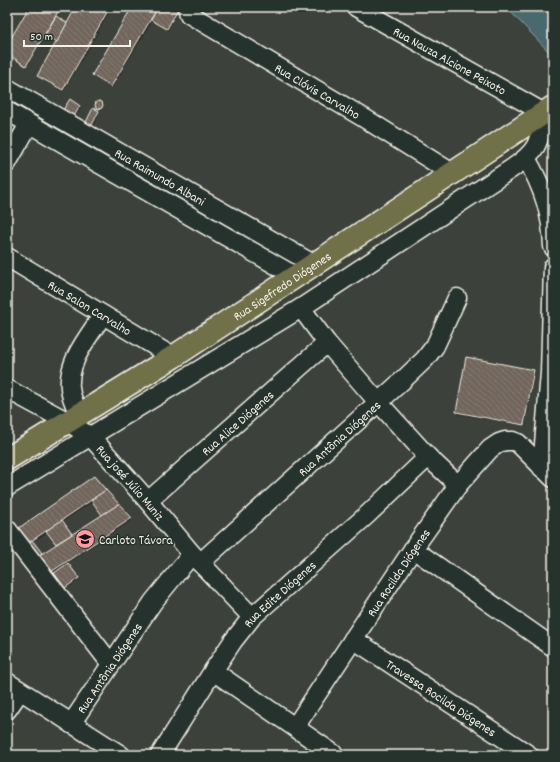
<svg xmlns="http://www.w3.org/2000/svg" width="560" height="762" font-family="Dekko,sans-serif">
	<defs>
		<pattern id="building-back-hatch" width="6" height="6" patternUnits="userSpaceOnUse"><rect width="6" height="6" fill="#71655b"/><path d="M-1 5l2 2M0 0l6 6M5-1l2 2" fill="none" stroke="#867c73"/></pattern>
	</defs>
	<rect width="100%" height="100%" fill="#3c423b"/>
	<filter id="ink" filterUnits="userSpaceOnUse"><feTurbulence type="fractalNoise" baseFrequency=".025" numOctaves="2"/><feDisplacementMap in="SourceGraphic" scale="8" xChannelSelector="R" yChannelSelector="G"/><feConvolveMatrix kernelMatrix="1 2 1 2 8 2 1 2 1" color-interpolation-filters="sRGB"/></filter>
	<g filter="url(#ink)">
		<polygon fill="#48696e" stroke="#8d9f9f" points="506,7 553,7 553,56"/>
		<g fill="#0007" fill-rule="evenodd">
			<polygon points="31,7 63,7 56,18 67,25 78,7 112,7 64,91 38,76 57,44 48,39 46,35 27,66 7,54 7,47"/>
			<polygon points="133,7 180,7 168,30 152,21 112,88 93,75"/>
			<circle cx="100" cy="106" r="3.5"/>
			<polygon points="80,106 81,108 73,121 64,115"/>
			<polygon points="98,112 99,114 91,130 86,127"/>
			<polygon points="534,371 535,372 525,426 458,414 457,412"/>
			<path d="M94,477L132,520L67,563L79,580L66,589L54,572L50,575L15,534ZM93,501L103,516L72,535L62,522ZM48,532L57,545L42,555L32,542Z"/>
		</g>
		<g fill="url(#building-back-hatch)" stroke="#f4f1e8">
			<polygon points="29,7 61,7 26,66 7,54 7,45"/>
			<polygon points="76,7 110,7 63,90 37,76"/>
			<polygon points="132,7 158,7 111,87 92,75"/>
			<polygon points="158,7 179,7 167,29 151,20"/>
			<polygon points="56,16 67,23 57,42 45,35"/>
			<polygon points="70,99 80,106 72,120 61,113"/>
			<circle cx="99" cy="105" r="4"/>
			<polygon points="93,108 99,111 90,129 84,126"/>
			<polygon points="466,357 534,370 524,425 456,412"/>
			<polygon points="94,476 106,490 24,546 13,532"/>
			<polygon points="106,490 119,504 102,515 91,500"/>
			<polygon points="119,504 132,518 48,574 35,558"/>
			<polygon points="62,520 72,534 56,544 46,531"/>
			<polygon points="32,540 42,553 35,558 24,546"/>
			<polygon points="68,563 79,578 65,588 54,573"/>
		</g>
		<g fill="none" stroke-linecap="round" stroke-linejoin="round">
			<defs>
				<g id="minor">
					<path id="s1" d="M187,7L189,14L194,17L364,118L452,173"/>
					<path id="s2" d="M7,88L313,264"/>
					<polyline points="7,111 295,276"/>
					<path d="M526,158C543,187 552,214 553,247"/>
					<polyline points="7,163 29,124"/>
					<path id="s3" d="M7,257L173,357"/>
					<polyline points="301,308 327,343 378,402 428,457 458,485"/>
					<path id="s4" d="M7,389L68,422L91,437L148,501L192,554L252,617"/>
					<path d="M79,415C76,408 73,401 71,394C64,365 88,337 103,315"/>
					<polyline points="542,468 550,373 553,267"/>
					<path d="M7,487L301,308L511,169C538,151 539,144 544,113L356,7"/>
					<path id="s5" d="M148,501L327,343"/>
					<polyline points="7,529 111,664"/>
					<polyline points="413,549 553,647"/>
					<path id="s6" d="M200,563L403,380L425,359L435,346L457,298"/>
					<path id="s7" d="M353,639L529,755"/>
					<polyline points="213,671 335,755"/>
					<polyline points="7,682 121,755"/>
					<polyline points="7,710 20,691"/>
					<path id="s8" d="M71,724L153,602L192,554"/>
					<path id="s9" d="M295,727L413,549L458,485L490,449L499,443L505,441H513L518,443L553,478"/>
					<path id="s10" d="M160,755L213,671L233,641L252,617L367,515L428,457"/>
				</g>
				<g id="major">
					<path id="s11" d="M7,459L173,357L553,107"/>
				</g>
			</defs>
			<use href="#minor" stroke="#f4f1e8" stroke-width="21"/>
			<use href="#major" stroke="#f4f1e8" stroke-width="25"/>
			<use href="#minor" stroke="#26332d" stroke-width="18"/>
			<use href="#major" stroke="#70704a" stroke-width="22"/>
		</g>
	</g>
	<defs>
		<symbol id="school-disc" viewBox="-11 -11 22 22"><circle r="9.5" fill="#ff9aa2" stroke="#26332d"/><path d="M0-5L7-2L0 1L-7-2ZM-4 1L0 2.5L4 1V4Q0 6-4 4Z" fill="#111"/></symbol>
	</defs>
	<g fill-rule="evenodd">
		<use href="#school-disc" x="74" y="528" width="22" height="22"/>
	</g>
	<g text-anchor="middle" stroke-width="3" stroke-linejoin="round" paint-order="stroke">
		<g font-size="13" fill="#f4f1e8" stroke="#26332d">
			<text transform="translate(450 60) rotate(29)" y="5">Rua Nauza Alcione Peixoto</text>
			<text dy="5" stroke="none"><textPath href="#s1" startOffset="157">Rua Clóvis Carvalho</textPath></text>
			<text dy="5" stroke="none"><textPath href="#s2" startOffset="177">Rua Raimundo Albani</textPath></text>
			<text dy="5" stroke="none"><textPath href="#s11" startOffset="325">Rua Sigefredo Diógenes</textPath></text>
			<text dy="5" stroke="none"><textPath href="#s3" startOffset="97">Rua Salon Carvalho</textPath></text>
			<text dy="5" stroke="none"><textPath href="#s5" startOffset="119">Rua Alice Diógenes</textPath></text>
			<text dy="5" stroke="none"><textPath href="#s6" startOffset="187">Rua Antônia Diógenes</textPath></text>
			<text dy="5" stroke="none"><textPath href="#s4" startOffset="157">Rua josé Júlio Muniz</textPath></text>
			<text dy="5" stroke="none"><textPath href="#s9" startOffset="186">Rua Rocilda Diógenes</textPath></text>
			<text dy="5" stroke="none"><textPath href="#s10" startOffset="202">Rua Edite Diógenes</textPath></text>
			<text dy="5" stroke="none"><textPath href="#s8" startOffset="68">Rua Antônia Diógenes</textPath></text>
			<text dy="5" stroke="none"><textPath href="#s7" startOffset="106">Travessa Rocilda Diógenes</textPath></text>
		</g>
		<g font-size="13" fill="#f4f1e8" stroke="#26332d" text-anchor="start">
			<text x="99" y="544">Carloto Távora</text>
		</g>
	</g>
	<rect width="560" height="762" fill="none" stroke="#26332d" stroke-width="24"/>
	<rect x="12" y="12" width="536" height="738" fill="none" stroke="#f4f1e8" stroke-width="1.5" filter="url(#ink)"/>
	<path d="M24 40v6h106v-6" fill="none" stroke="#f4f1e8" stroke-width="2"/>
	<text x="30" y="40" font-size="12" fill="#f4f1e8" stroke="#26332d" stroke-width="3" paint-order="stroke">50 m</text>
</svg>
